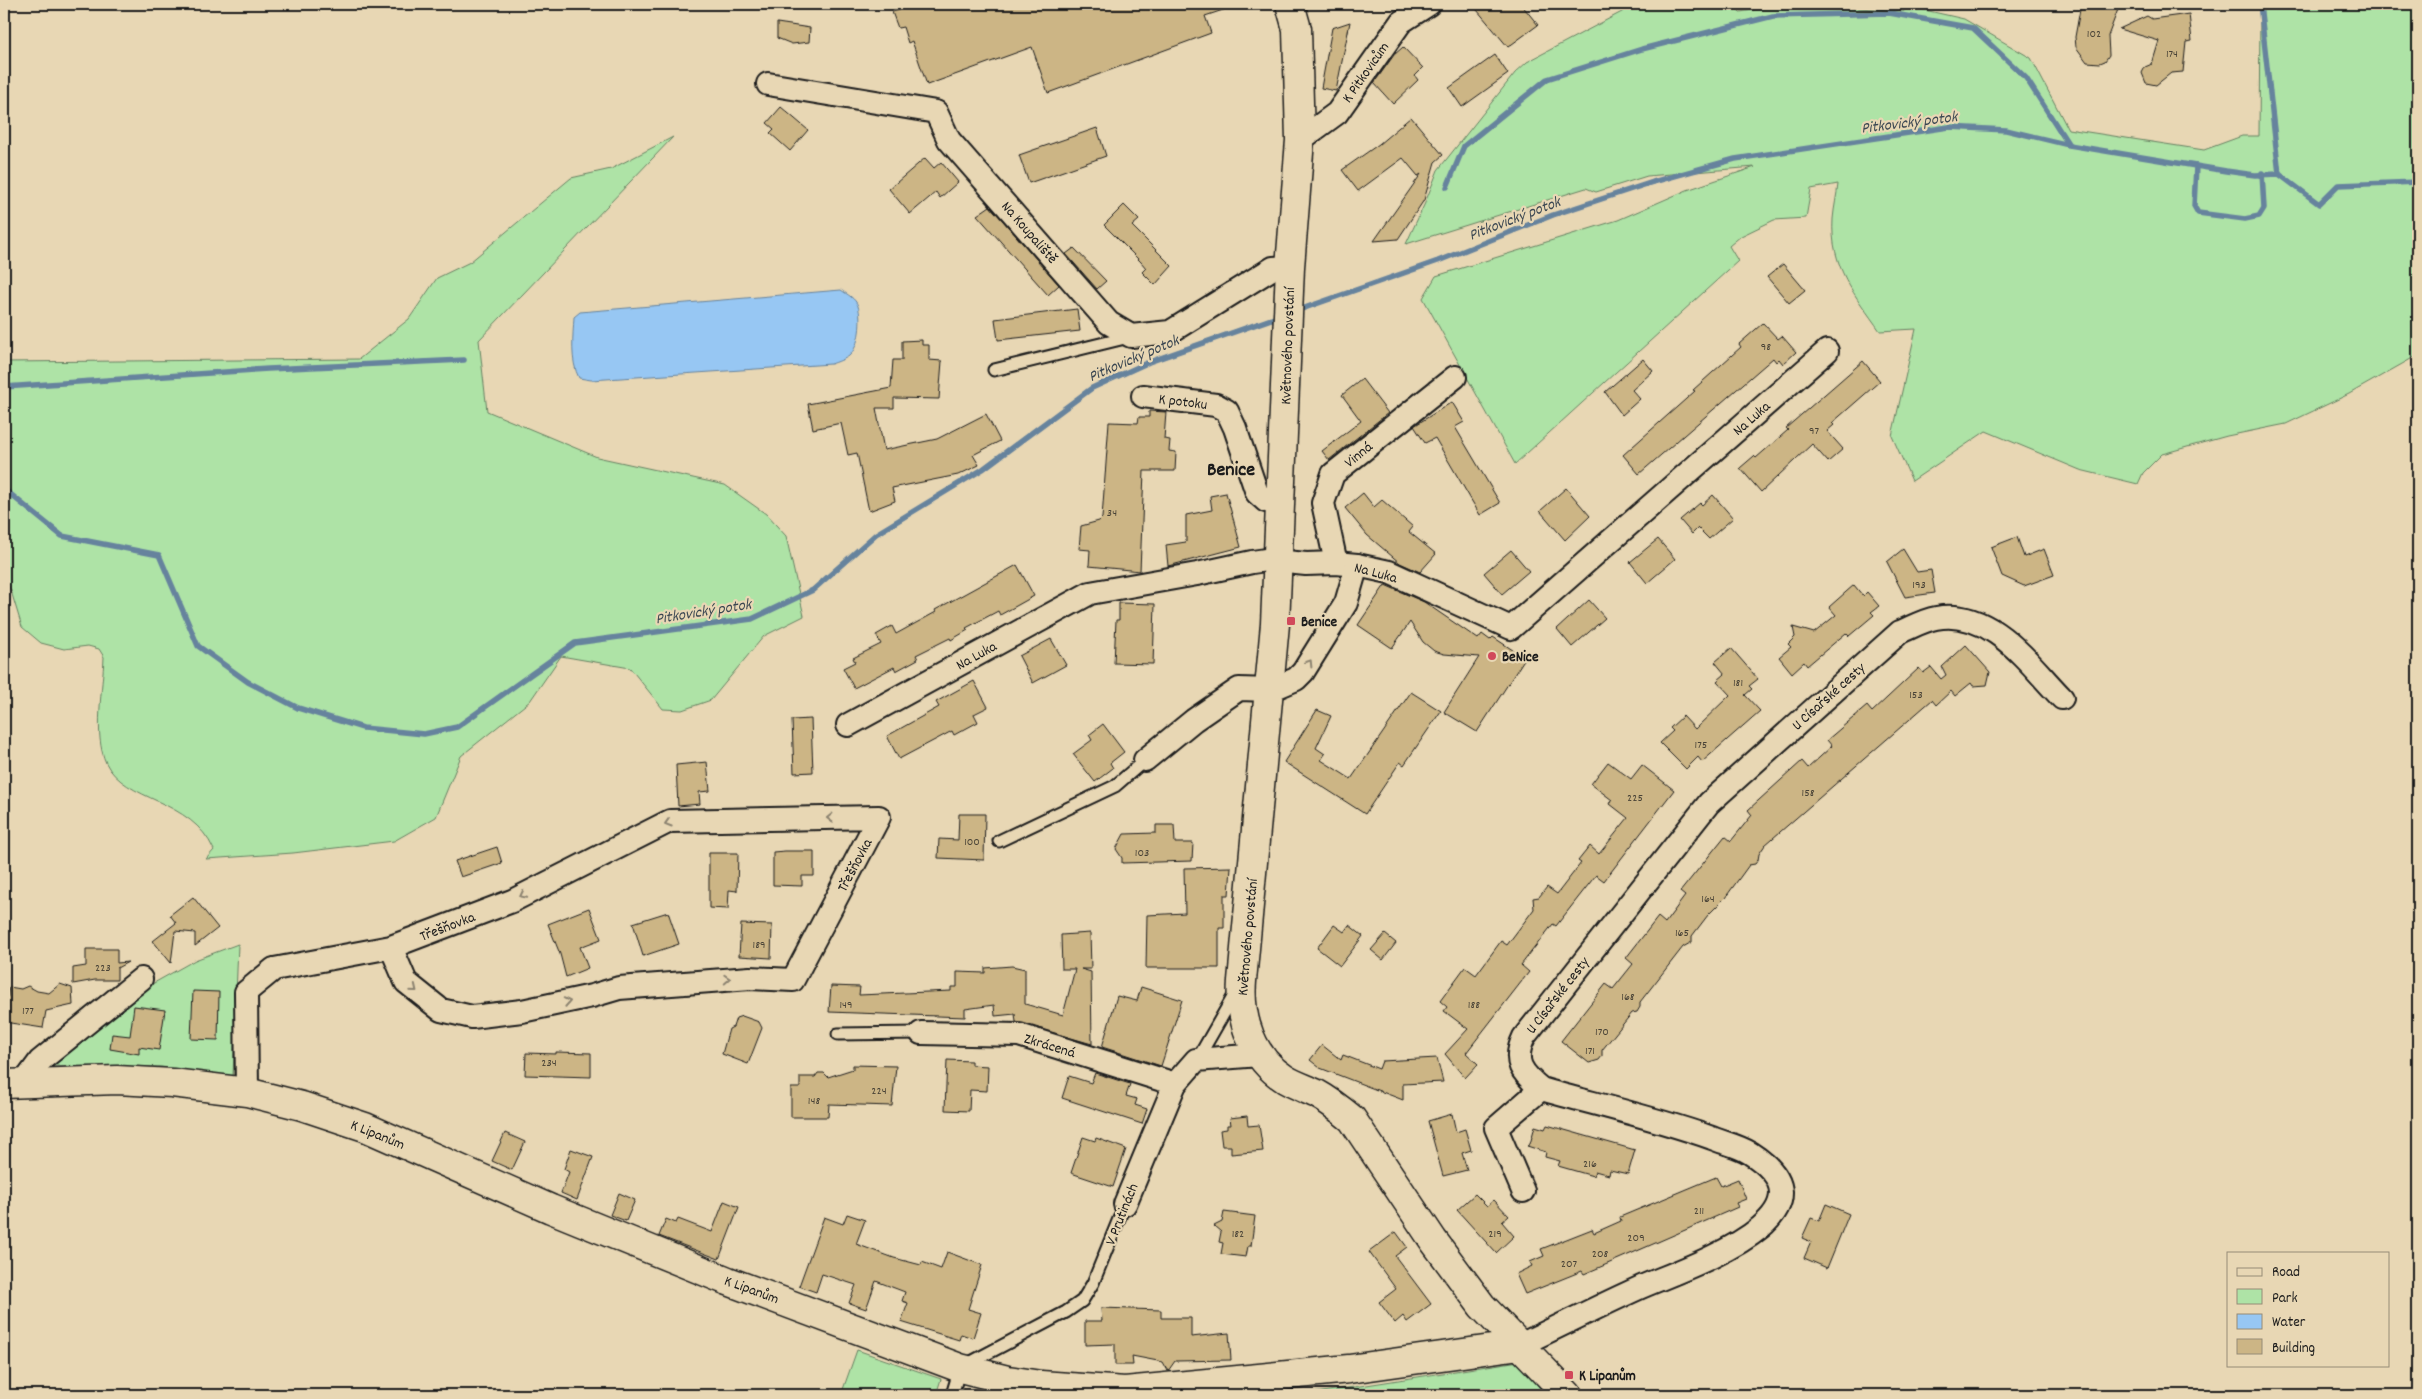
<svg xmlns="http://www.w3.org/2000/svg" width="2422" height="1399" font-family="Dekko,sans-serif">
	<rect width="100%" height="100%" fill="#e8d7b4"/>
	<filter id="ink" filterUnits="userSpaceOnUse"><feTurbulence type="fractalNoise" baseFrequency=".02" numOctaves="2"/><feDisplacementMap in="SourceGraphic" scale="10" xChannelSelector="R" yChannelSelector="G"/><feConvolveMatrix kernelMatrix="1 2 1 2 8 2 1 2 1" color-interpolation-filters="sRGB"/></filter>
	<g filter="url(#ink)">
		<g fill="#aee3a6" stroke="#658061">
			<path d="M1637,4H1732L1740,12L1771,7L1775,4H1851L1859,8L1904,11L1907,6L1964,19L2031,58L2068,129L2204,150L2242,136H2259L2260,13L2258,4H2418V355L2349,394L2286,424L2227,436L2162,454L2143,473L2138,484L2080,470L1986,431L1912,481L1892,436L1916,329L1880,331C1855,295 1830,267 1833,219C1834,207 1837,195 1838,184L1811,189L1806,218L1774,220L1741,236L1729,246L1738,261L1515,464L1423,298L1436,276L1618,220L1687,190L1755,167L1647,176L1596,192L1586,188L1406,244L1425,203L1438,170L1515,73L1527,62Z"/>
			<path d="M673,137L479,340L487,411L597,457L725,485L766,514L786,536L804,616L764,636L711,700L682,710L663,709L630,668L561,656L530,701L461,756L436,817L394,841L293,853L206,859L214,850C191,798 125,802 106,763C93,735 103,688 104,657L99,649L88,646L64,649L41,643L22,627L11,591L4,576V362L359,359L409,319L437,278L470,262L571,178L611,169Z"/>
			<polygon points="238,944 233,1076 161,1067 46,1066 145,988 195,960"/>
			<polygon points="857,1350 941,1379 936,1395 841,1395"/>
			<polygon points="1519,1361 1545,1395 1303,1395"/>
		</g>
		<path fill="#97c7f3" stroke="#66839d" d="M841,290C848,295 855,298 858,306C862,319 860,346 849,356C845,359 837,362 831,364L591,380L579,378C570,361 573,336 574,317L580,312Z"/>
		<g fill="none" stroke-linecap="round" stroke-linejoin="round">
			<g stroke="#66839d" stroke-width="5.5">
				<polyline points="2260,4 2279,174"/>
				<polyline points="2196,166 2194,206 2198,213 2245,219 2259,216 2264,208 2262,173"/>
				<polyline points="1447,187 1464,146 1547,79 1642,49 1773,16 1889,13 1973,28 2026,78 2069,145"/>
				<polyline points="1296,311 1438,261 1553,215 1653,182 1735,159 1949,127 2006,130 2069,145 2226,171 2255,175 2279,174 2319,204 2338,185 2418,182"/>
				<polyline points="4,387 268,369 464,360"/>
				<polyline points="4,489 62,536 159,555 198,646 248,682 298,708 363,728 424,734 457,727 575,643 752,619 813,590 876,534 983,469 1092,388 1149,362 1280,316"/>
			</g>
		</g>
		<g fill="#ccb585" stroke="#1c1c1c">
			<polygon points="898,4 1234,4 1235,6 1205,16 1211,33 1048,93 1032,47 927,85 912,41 908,43 903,27 898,28 892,12 900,10"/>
			<polygon points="1472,4 1521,4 1538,25 1508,47"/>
			<polygon points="2081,4 2120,4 2108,36 2109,55 2105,61 2100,63 2087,62 2076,47 2075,37"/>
			<polygon points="2189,14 2192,41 2186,42 2183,72 2171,73 2156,85 2146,83 2142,73 2145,67 2152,64 2159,41 2119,29 2147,16 2152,19"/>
			<polygon points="1350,22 1336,91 1321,88 1332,28"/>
			<polygon points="777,23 810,28 809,42 792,44 777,38"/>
			<polygon points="1403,47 1423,68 1415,76 1418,80 1393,104 1374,83 1394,55"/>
			<polygon points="1495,55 1508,74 1462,107 1449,88"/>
			<polygon points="781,107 808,130 790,151 770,133 774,129 767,123"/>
			<polygon points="1411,117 1443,155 1435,162 1424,200 1398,239 1374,241 1421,174 1418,176 1403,158 1358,191 1342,170 1379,144"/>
			<polygon points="1097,128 1106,156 1029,183 1019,155"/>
			<polygon points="925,158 934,168 941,162 958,182 940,198 936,192 910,214 889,189"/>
			<polygon points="1124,205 1139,220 1132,226 1172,266 1155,285 1142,272 1146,268 1141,262 1104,225"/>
			<polygon points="990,206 1059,285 1048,295 977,215"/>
			<polygon points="1074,248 1106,281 1097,289 1066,254"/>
			<polygon points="1783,264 1805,290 1789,303 1767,277"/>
			<polygon points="1077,309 1080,331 998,340 995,319"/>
			<polygon points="1763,323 1778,339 1782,336 1796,352 1783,364 1779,359 1776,362 1773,358 1639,474 1623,455 1695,391 1693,390 1741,347 1739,344"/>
			<polygon points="922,340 922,345 929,345 929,360 942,361 939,399 894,398 894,408 876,408 884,450 937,439 986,414 1000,441 973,455 979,465 958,475 892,488 895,501 869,511 857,453 848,455 841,423 813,429 808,404 891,388 893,360 902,360 902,341"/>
			<polygon points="1643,359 1653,371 1632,390 1640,399 1622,415 1605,392"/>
			<polygon points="1863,361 1880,381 1832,423 1834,425 1827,431 1843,449 1828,462 1812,444 1761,492 1740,468 1754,456 1756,458 1788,430 1786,428"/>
			<polygon points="1362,379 1388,413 1329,460 1322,451 1361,421 1342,395"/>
			<polygon points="1452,402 1464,422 1455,427 1500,503 1480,515 1435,438 1425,443 1414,426"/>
			<polygon points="1149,411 1166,412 1164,439 1170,440 1169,451 1176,452 1175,471 1144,471 1140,571 1089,566 1090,550 1079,549 1081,526 1099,521 1102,518 1109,422 1138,423 1139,417 1149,417"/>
			<polygon points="1566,488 1590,516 1565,540 1540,511"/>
			<polygon points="1226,493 1241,547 1168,566 1166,545 1186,542 1186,515 1212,510 1210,496"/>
			<polygon points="1363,493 1374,507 1382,500 1413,527 1409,532 1436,554 1420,572 1400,563 1367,535 1345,508"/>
			<polygon points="1713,495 1733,518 1709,539 1698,528 1692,534 1680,520 1700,503 1702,505"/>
			<polygon points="2017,537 2024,557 2044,549 2054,575 2024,586 2002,576 1991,547"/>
			<polygon points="1658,539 1675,559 1647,583 1630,562"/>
			<polygon points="1903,549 1917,572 1931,570 1935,593 1905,597 1887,562"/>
			<polygon points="1511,550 1529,571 1502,594 1484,573"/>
			<polygon points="1017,565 1034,596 1000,615 998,611 966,628 968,630 951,640 950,638 916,655 918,659 896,671 894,667 854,688 843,668 855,662 853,658 881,644 876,635 892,626 896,634 936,612 935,610"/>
			<polygon points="1385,585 1424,602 1478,639 1482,634 1490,640 1493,637 1525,658 1477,732 1444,712 1479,657 1444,654 1434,651 1423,642 1410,622 1392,648 1358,625"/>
			<polygon points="1854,585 1863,596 1867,592 1879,606 1871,612 1874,615 1849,636 1846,633 1807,666 1804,662 1792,673 1779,657 1791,647 1788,644 1795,637 1793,627 1814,633 1836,615 1829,607"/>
			<polygon points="1589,600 1605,618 1572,647 1557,629"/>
			<polygon points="1119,603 1155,604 1153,664 1114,663 1116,620 1119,620"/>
			<polygon points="1051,639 1066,665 1033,683 1019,656"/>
			<polygon points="1966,645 1990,672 1987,685 1973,686 1971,683 1955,696 1951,691 1936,705 1932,700 1765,845 1759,854 1758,860 1755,864 1749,865 1725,898 1708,915 1692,936 1692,942 1683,947 1640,1002 1640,1007 1637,1012 1632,1013 1602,1050 1602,1056 1599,1060 1589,1063 1561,1041 1606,984 1613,989 1633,964 1626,958 1658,917 1665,923 1685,896 1680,892 1725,836 1731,841 1752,815 1748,810 1802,761 1808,768 1832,746 1827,740 1867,706 1872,712 1919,668 1923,673 1931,667 1941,679 1946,675 1942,667"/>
			<polygon points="1731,648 1758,679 1749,686 1752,689 1745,695 1760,711 1702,762 1698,757 1686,769 1660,743 1673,731 1670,728 1683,716 1695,729 1730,695 1717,681 1725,674 1715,662"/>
			<polygon points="974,681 988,707 974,714 978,722 954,735 952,731 899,759 887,736 939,707 936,702"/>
			<polygon points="1411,692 1441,711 1404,765 1400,762 1365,814 1284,762 1317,710 1331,716 1316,748 1325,754 1321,760 1351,779"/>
			<polygon points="811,719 813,772 794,773 792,720"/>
			<polygon points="1103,724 1124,752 1110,763 1113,768 1095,782 1073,754 1092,740 1089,735"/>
			<polygon points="707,762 710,791 699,792 700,804 678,806 676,765"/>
			<polygon points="1608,762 1631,779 1642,765 1674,790 1604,881 1596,875 1556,926 1553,924 1521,965 1529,972 1466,1053 1478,1064 1465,1078 1445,1054 1468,1029 1444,1011 1447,1007 1440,1001 1465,967 1476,975 1501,941 1507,945 1534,909 1533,898 1539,897 1547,887 1557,894 1581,863 1578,861 1590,846 1599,854 1628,818 1610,804 1612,800 1591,784"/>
			<polygon points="959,814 985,814 984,860 938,858 939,839 958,840"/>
			<polygon points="1156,825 1174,825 1175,843 1193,843 1192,861 1122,863 1122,858 1116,849 1124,834 1156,833"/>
			<polygon points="497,847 502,863 461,877 455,861"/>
			<polygon points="785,851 814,851 814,876 802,876 802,886 773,885 773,852"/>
			<polygon points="709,853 738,853 737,891 729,890 728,909 709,908"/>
			<polygon points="1231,867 1229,895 1224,895 1224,928 1219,928 1219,968 1146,968 1147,915 1185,913 1184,868"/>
			<polygon points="193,897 218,928 195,946 195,933 175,931 171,963 153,941 176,923 170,915"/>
			<polygon points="589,908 601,939 580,947 588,968 566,977 560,954 548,924"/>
			<polygon points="668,912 679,944 643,956 633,923"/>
			<polygon points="741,924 772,925 771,958 739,956"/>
			<polygon points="1334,925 1344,932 1349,925 1363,936 1340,966 1317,948"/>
			<polygon points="1090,933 1091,969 1081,969 1091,972 1092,1044 1016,1022 1015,1014 995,1016 994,1005 965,1009 965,1017 829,1012 831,986 860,987 859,995 951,991 951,987 957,987 957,972 985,973 985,968 1012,966 1025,969 1025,1004 1063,1015 1075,969 1062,969 1061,935"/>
			<polygon points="1385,934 1396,943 1383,960 1371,950"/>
			<polygon points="86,949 117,949 117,963 128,962 117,968 117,980 95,980 73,984 73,968 86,966"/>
			<polygon points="60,984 72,988 73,1005 46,1011 43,1028 4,1022 9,987 21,989 28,986 37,991 49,993"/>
			<polygon points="1141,987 1182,1000 1161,1066 1102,1047 1117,996 1137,1001"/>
			<polygon points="193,991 219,992 218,1040 191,1039"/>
			<polygon points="134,1006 165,1010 159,1050 139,1047 139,1054 110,1049 112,1034 130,1036"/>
			<polygon points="742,1016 759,1022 762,1028 748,1064 722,1054 729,1029 733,1027 736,1018"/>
			<polygon points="1322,1045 1341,1060 1343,1055 1379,1069 1382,1061 1437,1058 1443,1082 1403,1084 1403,1100 1320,1068 1310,1060"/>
			<polygon points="556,1052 591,1053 591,1077 525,1075 526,1053 556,1054"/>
			<polygon points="947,1060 971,1061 971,1065 988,1066 987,1091 970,1090 969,1111 945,1110"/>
			<polygon points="853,1065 896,1066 892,1106 829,1104 828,1117 791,1117 791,1088 800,1088 800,1077 815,1077 818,1073 824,1073 828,1077 853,1069"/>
			<polygon points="1095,1073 1130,1084 1126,1096 1137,1099 1135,1105 1147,1109 1142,1124 1062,1098 1069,1076 1091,1083"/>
			<polygon points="1452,1114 1456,1132 1465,1129 1471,1150 1462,1153 1467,1170 1443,1176 1428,1121"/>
			<polygon points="1247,1116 1248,1126 1259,1125 1263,1151 1231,1154 1231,1146 1222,1146 1220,1130 1227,1129 1227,1125 1231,1125 1230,1118"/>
			<polygon points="1547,1125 1635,1150 1628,1174 1610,1170 1609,1175 1595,1171 1593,1176 1558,1166 1560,1161 1545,1157 1546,1152 1527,1146 1530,1144 1535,1126 1545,1129"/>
			<polygon points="505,1133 525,1142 512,1170 492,1161"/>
			<polygon points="1083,1137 1095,1141 1096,1138 1126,1149 1113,1187 1071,1173"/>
			<polygon points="571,1149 593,1157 577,1200 561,1193 569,1172 564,1169"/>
			<polygon points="1716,1177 1721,1186 1738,1179 1746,1199 1736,1203 1738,1207 1605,1265 1584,1274 1582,1271 1525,1294 1516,1274 1532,1266 1530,1262 1544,1256 1541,1249 1592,1229 1594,1233 1621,1221 1620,1217"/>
			<polygon points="619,1193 635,1200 626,1221 610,1215"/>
			<polygon points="1475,1194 1487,1206 1494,1200 1509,1216 1502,1222 1514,1236 1496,1253 1457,1210"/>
			<polygon points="724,1201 739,1207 719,1259 659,1236 666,1219 676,1223 678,1219 712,1232"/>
			<polygon points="1826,1204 1849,1214 1827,1268 1804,1258 1811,1242 1802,1238 1811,1218 1819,1221"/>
			<polygon points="1224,1212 1255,1216 1251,1246 1248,1246 1246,1257 1221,1254 1223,1243 1219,1242 1221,1232 1214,1226 1222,1222"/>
			<polygon points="847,1214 865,1220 856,1244 894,1258 921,1265 922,1262 941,1269 947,1252 982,1265 968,1309 981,1313 973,1338 961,1334 959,1340 901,1322 908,1303 902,1301 905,1292 876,1281 866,1309 849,1303 856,1285 822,1274 816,1292 799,1286 824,1217 843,1224"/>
			<polygon points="1396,1232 1407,1247 1395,1256 1431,1304 1407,1322 1403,1316 1395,1323 1379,1302 1396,1289 1369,1252"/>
			<polygon points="1101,1308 1161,1310 1161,1318 1191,1318 1191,1337 1229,1333 1231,1360 1175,1361 1168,1371 1163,1362 1132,1356 1133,1365 1115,1365 1115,1344 1085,1345 1085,1321 1102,1321"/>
		</g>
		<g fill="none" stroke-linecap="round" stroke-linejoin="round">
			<defs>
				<g id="lane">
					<polyline points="994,370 1129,337"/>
					<polyline points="999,841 1115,786 1145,760"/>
					<polyline points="838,1034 921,1033"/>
					<polyline points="1197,1060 1236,992"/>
					<polyline points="952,1395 960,1368 1066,1312 1082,1301 1093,1283 1125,1204"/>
				</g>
				<g id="street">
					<polyline points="768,84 936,112 949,140 1109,323 1131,336 1170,332 1273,268 1290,267"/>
					<polyline points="1300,140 1337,113 1401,22 1429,4"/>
					<polyline points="1143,396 1216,405 1227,411 1235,428 1257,493 1266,501 1281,504"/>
					<polyline points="1336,563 1323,503 1333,474 1455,377"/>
					<polyline points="848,725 1090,593 1197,574 1252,562 1266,560 1306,564 1336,563 1357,565 1389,572 1511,628 1827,351"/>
					<polyline points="1145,760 1194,720 1239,689 1270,690 1296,679 1303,672 1346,603 1357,565"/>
					<polyline points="921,1033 1019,1035 1175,1084"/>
					<polyline points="23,1084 40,1061 141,979"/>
					<polyline points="247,1092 246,992 274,969 391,947 512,901 670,821 879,817 793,980 750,978 619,988 592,996 522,1011 472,1017 441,1010 406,982 391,947"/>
					<polyline points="1523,1191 1496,1128 1541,1089"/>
					<polyline points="1125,1204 1175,1084 1196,1060 1259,1055"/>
					<path d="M1520,1345C1560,1326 1599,1306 1639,1288C1683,1268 1849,1216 1750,1153C1739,1146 1724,1143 1712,1138C1656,1118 1598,1105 1541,1089C1522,1073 1512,1062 1524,1037L1709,803L1900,632C1912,627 1924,620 1936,618C1991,608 2028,663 2062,698"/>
				</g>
				<g id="secondary">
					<path d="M1290,4L1297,29L1300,140L1290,267L1275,624L1242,981C1239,1019 1252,1058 1285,1079C1295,1085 1307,1089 1317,1094C1330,1101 1341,1110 1352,1119L1433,1240L1482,1306L1568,1395"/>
					<polyline points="4,1084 117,1080 172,1083 247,1092 302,1106 365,1127 551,1209 728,1281 960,1368 1008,1380 1041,1385 1125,1391 1349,1369 1520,1345"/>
				</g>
			</defs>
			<use href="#lane" stroke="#1c1c1c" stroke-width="15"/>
			<use href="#street" stroke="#1c1c1c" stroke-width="26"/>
			<use href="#secondary" stroke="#1c1c1c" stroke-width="31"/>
			<use href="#lane" stroke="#e8d7b4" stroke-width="11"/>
			<use href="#street" stroke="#e8d7b4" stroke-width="22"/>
			<use href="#secondary" stroke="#e8d7b4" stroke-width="28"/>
		</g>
		<defs><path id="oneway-chevron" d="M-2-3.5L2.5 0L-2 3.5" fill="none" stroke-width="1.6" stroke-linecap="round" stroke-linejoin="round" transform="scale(1.25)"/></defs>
		<g stroke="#8c8370">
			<use href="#oneway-chevron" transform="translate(1309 663) rotate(-58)"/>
			<use href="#oneway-chevron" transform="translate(830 818) rotate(179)"/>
			<use href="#oneway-chevron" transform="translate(668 823) rotate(163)"/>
			<use href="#oneway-chevron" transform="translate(523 895) rotate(153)"/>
			<use href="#oneway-chevron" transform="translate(727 979) rotate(-3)"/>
			<use href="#oneway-chevron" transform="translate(414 989) rotate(39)"/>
			<use href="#oneway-chevron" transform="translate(567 1002) rotate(-11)"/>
		</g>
	</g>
	<g fill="#d1495b" stroke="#e8d7b4" stroke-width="2">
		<rect x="1286" y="616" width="10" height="10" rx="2.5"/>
		<circle cx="1492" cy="656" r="5"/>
		<rect x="1564" y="1370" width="10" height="10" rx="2.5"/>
	</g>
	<g text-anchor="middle" stroke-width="4.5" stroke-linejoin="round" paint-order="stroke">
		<g font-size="12" fill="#484236">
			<text x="2094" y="37">102</text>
			<text x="2172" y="57">174</text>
			<text x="1766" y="350">98</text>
			<text x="1814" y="434">97</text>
			<text x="1112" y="516">34</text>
			<text x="1919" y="588">193</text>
			<text x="1738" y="686">181</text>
			<text x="1916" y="698">153</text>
			<text x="1701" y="748">175</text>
			<text x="1808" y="796">158</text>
			<text x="1635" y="801">225</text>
			<text x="972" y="845">100</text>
			<text x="1142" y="856">103</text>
			<text x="1708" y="902">164</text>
			<text x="1682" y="936">165</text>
			<text x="759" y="948">189</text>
			<text x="103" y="971">223</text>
			<text x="1628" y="1000">168</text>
			<text x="846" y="1008">149</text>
			<text x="1474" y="1008">188</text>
			<text x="28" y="1014">177</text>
			<text x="1602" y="1035">170</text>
			<text x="1590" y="1054">171</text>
			<text x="549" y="1066">234</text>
			<text x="879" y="1094">224</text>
			<text x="814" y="1104">148</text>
			<text x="1590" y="1167">216</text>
			<text x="1699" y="1214">211</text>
			<text x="1238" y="1237">182</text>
			<text x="1495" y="1237">219</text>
			<text x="1636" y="1241">209</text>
			<text x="1600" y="1257">208</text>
			<text x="1569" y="1267">207</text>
		</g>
		<g font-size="15" fill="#1c1c1c" stroke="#e8d7b4">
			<text transform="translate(1365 72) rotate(-55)" y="5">K Pitkovicům</text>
			<text transform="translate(1030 232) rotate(49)" y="5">Na Koupaliště</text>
			<text transform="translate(1287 346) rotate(-88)" y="5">Květnového povstání</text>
			<text transform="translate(1183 401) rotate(7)" y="5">K potoku</text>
			<text transform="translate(1751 418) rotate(-41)" y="5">Na Luka</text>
			<text transform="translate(1358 454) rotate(-39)" y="5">Vinná</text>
			<text transform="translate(1376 572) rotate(15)" y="5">Na Luka</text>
			<text transform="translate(976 655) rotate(-29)" y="5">Na Luka</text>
			<text transform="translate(1828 696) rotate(-42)" y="5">U Císařské cesty</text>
			<text transform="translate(854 865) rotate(-62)" y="5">Třešňovka</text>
			<text transform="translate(447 926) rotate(-21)" y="5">Třešňovka</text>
			<text transform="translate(1247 937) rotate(-85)" y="5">Květnového povstání</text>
			<text transform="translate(1557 995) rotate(-52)" y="5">U Císařské cesty</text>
			<text transform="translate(1050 1045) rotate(17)" y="5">Zkrácená</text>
			<text transform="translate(378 1134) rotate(22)" y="5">K Lipanům</text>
			<text transform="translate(1121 1214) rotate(-68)" y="5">V Prutinách</text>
			<text transform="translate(752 1289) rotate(20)" y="5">K Lipanům</text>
		</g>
		<g font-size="15" font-weight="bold" fill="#1c1c1c" stroke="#e8d7b4" text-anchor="start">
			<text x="1301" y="626">Benice</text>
			<text x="1502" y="661">BeNice</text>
			<text x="1579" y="1380">K Lipanům</text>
		</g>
		<g font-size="16" font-style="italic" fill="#3b4752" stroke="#e8d7b4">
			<text transform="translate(1909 121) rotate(-7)" y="6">Pitkovický potok</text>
			<text transform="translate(1514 217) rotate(-21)" y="6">Pitkovický potok</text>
			<text transform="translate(1133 357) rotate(-23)" y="6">Pitkovický potok</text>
			<text transform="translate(703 610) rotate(-9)" y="6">Pitkovický potok</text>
		</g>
		<g font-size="20" font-weight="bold" fill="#1c1c1c" stroke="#e8d7b4">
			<text x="1231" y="475">Benice</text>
		</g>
	</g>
	<rect width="2422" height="1399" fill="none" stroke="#e8d7b4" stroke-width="20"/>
	<rect x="10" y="10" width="2402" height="1379" fill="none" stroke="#1c1c1c" stroke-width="2" filter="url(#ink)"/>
	<rect x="2227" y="1252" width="162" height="115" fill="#e8d7b4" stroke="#968c77"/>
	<rect x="2237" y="1268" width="25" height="8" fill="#e8d7b4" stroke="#968c77"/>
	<text x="2272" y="1276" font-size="15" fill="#1c1c1c">Road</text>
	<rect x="2237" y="1289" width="25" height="15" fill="#aee3a6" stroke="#968c77"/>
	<text x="2272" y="1302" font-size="15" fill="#1c1c1c">Park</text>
	<rect x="2237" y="1314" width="25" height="15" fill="#97c7f3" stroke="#968c77"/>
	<text x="2272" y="1326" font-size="15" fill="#1c1c1c">Water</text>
	<rect x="2237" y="1339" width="25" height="15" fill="#ccb585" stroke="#968c77"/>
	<text x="2272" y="1352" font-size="15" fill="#1c1c1c">Building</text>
</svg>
